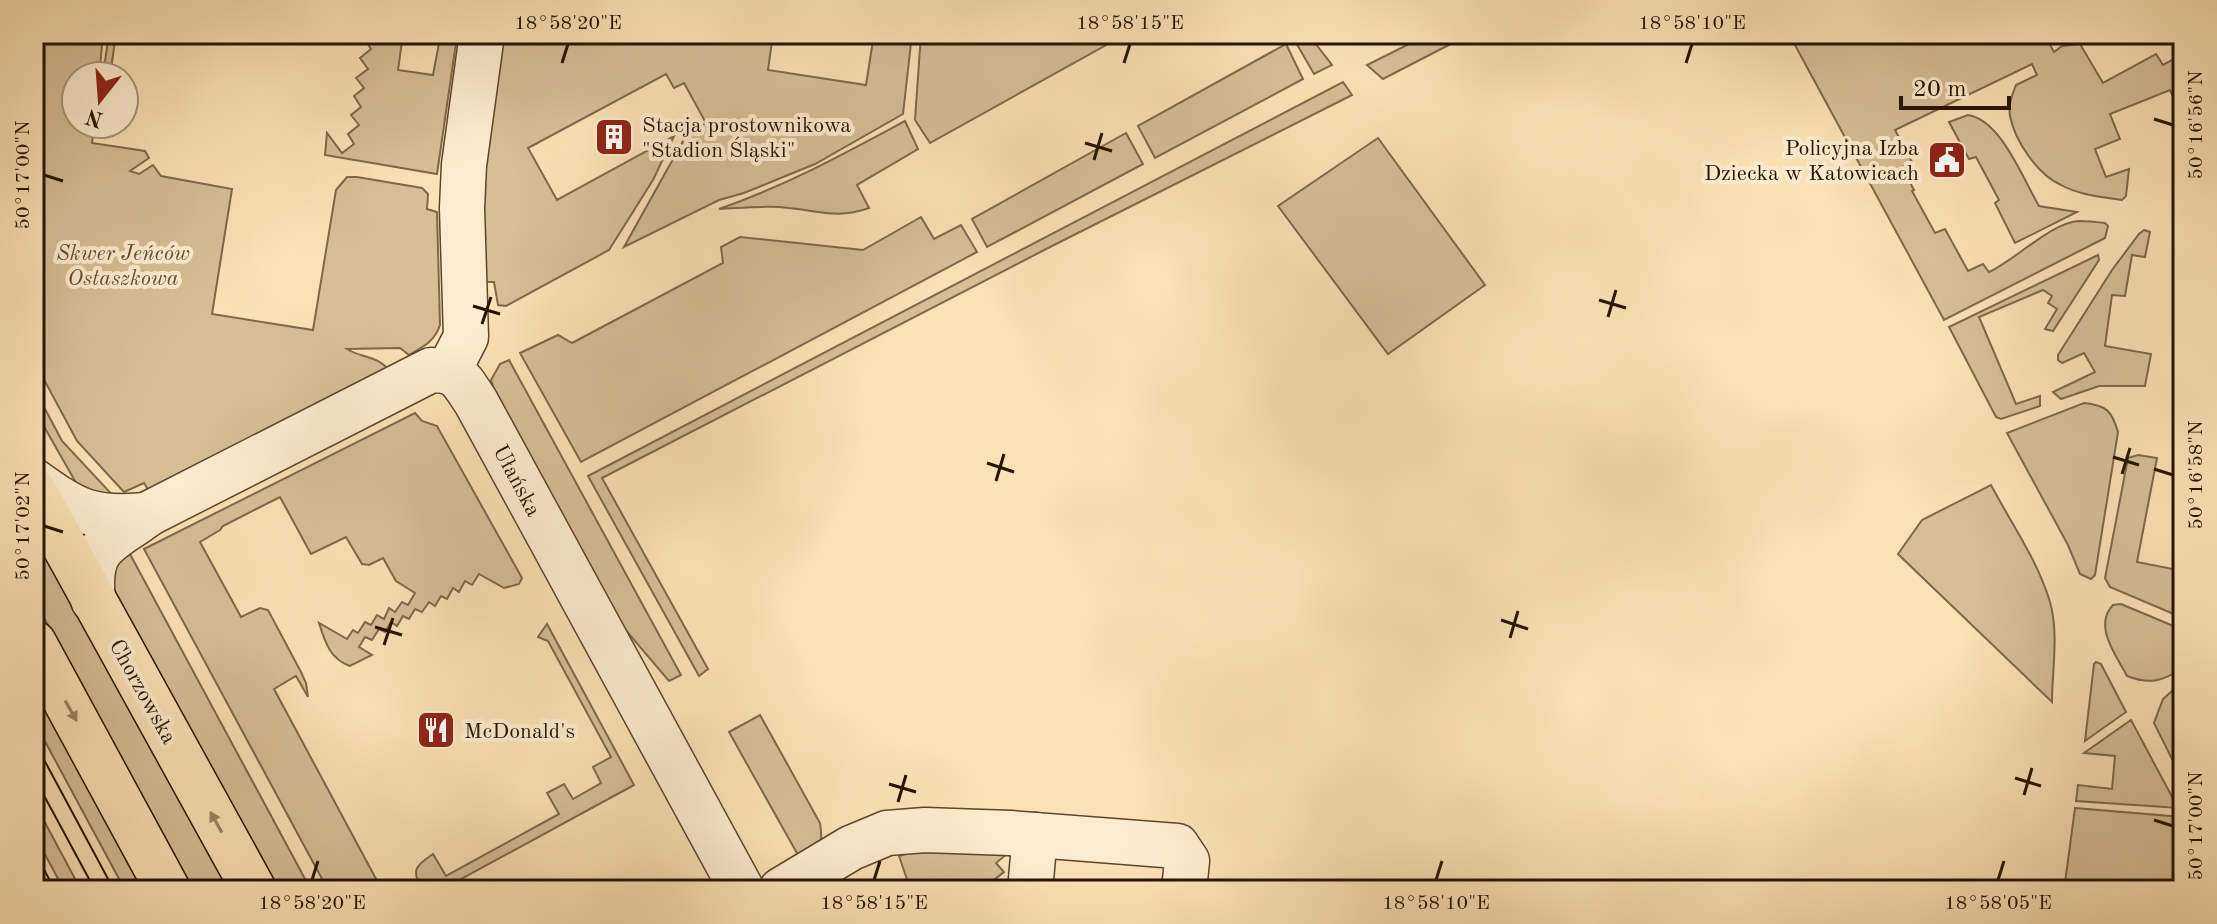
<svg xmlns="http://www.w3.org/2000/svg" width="2217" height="924" font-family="'Old Standard TT',serif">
	<rect width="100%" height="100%" fill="#fbe1b5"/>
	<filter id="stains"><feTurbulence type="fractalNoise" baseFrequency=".0025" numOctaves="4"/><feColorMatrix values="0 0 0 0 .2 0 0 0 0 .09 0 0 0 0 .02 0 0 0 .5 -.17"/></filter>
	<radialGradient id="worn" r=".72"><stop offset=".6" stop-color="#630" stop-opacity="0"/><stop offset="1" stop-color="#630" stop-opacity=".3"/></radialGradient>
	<g fill="#d7be96" stroke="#7e684b" stroke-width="2">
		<path d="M34,34H103L100,67L104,68L109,34H116L110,76H76V124H102L101,134H98L94,126L92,143L145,151L149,158L130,171L139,174L153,165L161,176L232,189L212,314L313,330L336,190L347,177H357L422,188L428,194L427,209L437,212L440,325C435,341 423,347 409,355L400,348L347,349C361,358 380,356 390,372L150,493L144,483L124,492L77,441L34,361Z"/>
		<polygon points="361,34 403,34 398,70 433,75 440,38 456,43 437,174 325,155 327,133 342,153 354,144 348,134 359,125 351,115 361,107 354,96 364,88 356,78 368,69 360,58 371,49"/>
		<polygon points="499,34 773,34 768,70 866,85 874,34 912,34 903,114 815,164 744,193 719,200 624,247 687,134 706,123 684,83 674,88 666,74 528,148 557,200 674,136 653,180 609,250 506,306 498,305 494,282 479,282 477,176"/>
		<polygon points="921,34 1126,34 930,143 915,120"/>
		<polygon points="1291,34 1308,34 1332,65 1314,74"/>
		<polygon points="1429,34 1470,34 1383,79 1367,65"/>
		<path d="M1789,34H2044L2054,52L2062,46L2080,44L2103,83L2156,54L2163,65L2183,54V103L2182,111L2179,110L2170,90L2110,114L2120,139L2095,149L2106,177L2129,169L2126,196L2122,200C2102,197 2079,195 2061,185C2037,174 2015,141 2010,116C2008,105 2012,95 2016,85L2037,75L2032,64L1895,130L1912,162L1902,167L1914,190L1912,191L1935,233L1945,229L1968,271L1983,264L1989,272C2014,261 2052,222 2079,221C2087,221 2097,222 2105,223L2108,226L2105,238L1944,320Z"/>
		<polygon points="1286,44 1303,79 1155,158 1138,126"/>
		<polygon points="1343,82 1352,95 1052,246 602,478 708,669 699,676 588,476"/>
		<path d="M1968,115C2001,120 2023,179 2039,206L2077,212L2015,243L1995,203L1999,200L1976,157L1969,159L1949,122Z"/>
		<path d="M905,121L918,149L857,185L869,208C839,219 819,211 789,208C766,205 742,208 719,209C785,186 844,154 905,121Z"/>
		<polygon points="1126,133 1143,164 987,247 972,219"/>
		<polygon points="1378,138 1485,285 1388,354 1278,206"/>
		<polygon points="921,217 934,239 961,225 977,252 581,462 520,353 558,335 572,343 723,263 721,247 740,237 863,250"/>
		<polygon points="2144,230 2150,232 2145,257 2132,255 2125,296 2112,295 2105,346 2151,354 2145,386 2099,386 2061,399 2053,392 2095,372 2084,353 2062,363 2058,360 2058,355 2112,270 2139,234"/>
		<polygon points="2098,255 2099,260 2053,331 2045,329 2057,309 2048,303 2052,296 2043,290 1979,317 2016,404 2040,396 2040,406 2001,419 1996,417 1949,327"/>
		<polygon points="509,360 681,675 669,681 617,620 497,398 491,380 500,364"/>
		<polygon points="34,388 62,441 119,502 85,491 75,481 34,409"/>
		<path d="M2084,403C2106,405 2112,411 2118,432L2095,575L2091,579L2080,574L2068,545L2007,433Z"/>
		<path d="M415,413L422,421L437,426L522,578L519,584L504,588L479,574L472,585L465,581L459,592L453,588L447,599L441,596L435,606L429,602L422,612L415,609L409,619L403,616L397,626L391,622L385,632L379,629L372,640L365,637L359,647L372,655L350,666C330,659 325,642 319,623L347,639L353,630L358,633L365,622L371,625L377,615L384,619L389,608L395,612L402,602L408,605L415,593L396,581L383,558L369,565L362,564L346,537L311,554L280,497L223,526L220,530L200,542L241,617L260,608L268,610L301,672L306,683L308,697L296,676L274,689L382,890H328L144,549Z"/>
		<polygon points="2138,455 2157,458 2137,562 2183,571 2183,618 2110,587 2105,578 2128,458"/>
		<path d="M1991,485C2011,523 2038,561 2050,602C2059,633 2052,671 2052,702L1898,554L1922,520Z"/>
		<polygon points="34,531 230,890 191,890 34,599"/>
		<polygon points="124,543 311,890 275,890 111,591 110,574"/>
		<path d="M2121,604L2183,630V668C2163,681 2150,685 2127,676C2116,655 2093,626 2113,605Z"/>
		<path d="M547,624L634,785L441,890H422C411,870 415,866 433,854L446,876L559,814L547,793L564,784L573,799L601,783L593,767L611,757L548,641L538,637Z"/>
		<polygon points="2096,662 2101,664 2126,712 2085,741 2094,664"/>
		<polygon points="2183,681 2183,781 2154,723 2163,699"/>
		<polygon points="34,685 145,890 125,890 34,721"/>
		<path d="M760,715L820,823C824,846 819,850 803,864L729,732Z"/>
		<polygon points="2131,720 2178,808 2076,801 2078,785 2112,789 2115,756 2084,753"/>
		<polygon points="34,802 81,890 64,890 34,834"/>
		<polygon points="2075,808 2182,817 2183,890 2064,890"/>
		<polygon points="919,850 1007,854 996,863 1004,872 990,883 996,890 907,890 910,888 899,856"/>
	</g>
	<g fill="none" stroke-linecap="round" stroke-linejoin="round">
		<defs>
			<g id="minor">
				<polyline points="449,370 466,337 462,208 464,165 482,34"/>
				<path d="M34,481C77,512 92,520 147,515"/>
				<path d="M93,600C87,543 109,544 148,514L431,370C459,370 461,380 476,402L742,890"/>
				<polyline points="781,890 851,848 887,833 925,830 1010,833 1177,846 1187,861 1184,890"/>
				<polyline points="1030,890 1035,835"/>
			</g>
			<g id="major">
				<polyline points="34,491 254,890"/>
				<polyline points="34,643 168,890"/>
			</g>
		</defs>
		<use href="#minor" stroke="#5b462d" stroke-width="47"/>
		<use href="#major" stroke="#261300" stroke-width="47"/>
		<use href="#minor" stroke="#fceccf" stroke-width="44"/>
		<use href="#major" stroke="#fbe1b5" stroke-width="44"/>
		<g stroke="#261300" stroke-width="2">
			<polyline points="34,741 114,890"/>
			<polyline points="34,777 95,890"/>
			<polyline points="34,851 55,890"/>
		</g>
	</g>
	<defs><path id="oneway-solid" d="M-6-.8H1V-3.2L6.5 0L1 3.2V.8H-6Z" transform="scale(2)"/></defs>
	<g fill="#9b8464">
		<use href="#oneway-solid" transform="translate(71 711) rotate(61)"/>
		<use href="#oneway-solid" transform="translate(216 822) rotate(-119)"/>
	</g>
	<path fill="none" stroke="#261300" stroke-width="3" d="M562,63L568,44M1124,63L1130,44M1686,63L1692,44M2154,119L2173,125M1085,143L1112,151M1094,160L1102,133M44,175L63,181M1599,300L1626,308M473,306L500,314M1608,317L1616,290M482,324L491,297M2113,457L2139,465M987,463L1014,472M2154,469L2173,475M2122,474L2130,448M996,481L1004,454M44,526L63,532M1501,620L1528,629M375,627L402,635M1510,638L1518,611M384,645L393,618M2015,778L2041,786M889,784L916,792M2024,795L2032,768M898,802L906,775M2154,820L2173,826M312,880L318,861M874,880L880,861M1436,880L1442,861M1998,880L2004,861"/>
	<defs>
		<symbol id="building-square" viewBox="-11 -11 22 22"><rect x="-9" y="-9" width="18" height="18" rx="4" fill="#8f2418" stroke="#fceccf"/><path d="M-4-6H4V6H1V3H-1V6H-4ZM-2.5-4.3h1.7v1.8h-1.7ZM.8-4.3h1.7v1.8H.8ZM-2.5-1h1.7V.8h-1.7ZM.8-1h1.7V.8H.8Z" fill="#fff"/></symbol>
		<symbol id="civic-square" viewBox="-11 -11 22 22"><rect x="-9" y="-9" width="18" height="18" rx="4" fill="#8f2418" stroke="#fceccf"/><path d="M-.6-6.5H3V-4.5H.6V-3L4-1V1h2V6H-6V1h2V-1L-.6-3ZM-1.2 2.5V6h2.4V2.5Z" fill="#fff"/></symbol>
		<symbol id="restaurant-square" viewBox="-11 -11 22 22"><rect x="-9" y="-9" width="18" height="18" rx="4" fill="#8f2418" stroke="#fceccf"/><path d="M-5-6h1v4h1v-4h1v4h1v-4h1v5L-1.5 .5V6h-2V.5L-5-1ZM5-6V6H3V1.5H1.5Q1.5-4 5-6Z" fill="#fff"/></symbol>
	</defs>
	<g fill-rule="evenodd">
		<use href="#building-square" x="592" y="115" width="44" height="44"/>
		<use href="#civic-square" x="1925" y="138" width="44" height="44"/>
		<use href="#restaurant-square" x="414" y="708" width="44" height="44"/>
	</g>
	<g text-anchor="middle" stroke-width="8" stroke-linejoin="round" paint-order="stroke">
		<g font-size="22" fill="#261300" stroke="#fceccf" text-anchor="start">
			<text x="642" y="132">Stacja prostownikowa<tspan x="642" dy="25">"Stadion Śląski"</tspan></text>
			<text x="1919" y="155" text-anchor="end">Policyjna Izba<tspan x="1919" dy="25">Dziecka w Katowicach</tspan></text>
			<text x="464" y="738">McDonald's</text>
		</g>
		<g font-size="22" font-style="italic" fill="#644f34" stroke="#fceccf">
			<text x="123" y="260">Skwer Jeńców<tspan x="123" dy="25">Ostaszkowa</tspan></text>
		</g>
		<g font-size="22" fill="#261300" stroke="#fceccf">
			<text transform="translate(518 480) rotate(62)" y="8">Ułańska</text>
			<text transform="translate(144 691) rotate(61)" y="8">Chorzowska</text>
		</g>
	</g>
	<rect width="2217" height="924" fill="none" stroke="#fbe1b5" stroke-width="88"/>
	<g transform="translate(100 100) rotate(197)"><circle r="38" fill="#fceccf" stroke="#a6957c" stroke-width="2"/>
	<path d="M0-6L14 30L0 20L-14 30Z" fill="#8f2418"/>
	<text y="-12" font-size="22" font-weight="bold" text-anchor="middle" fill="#261300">N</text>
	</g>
	<path d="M1901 96v12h108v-12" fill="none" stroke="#261300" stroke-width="4"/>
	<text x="1913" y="96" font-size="24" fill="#261300" stroke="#fceccf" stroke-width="6" paint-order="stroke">20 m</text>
	<rect x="44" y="44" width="2129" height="836" fill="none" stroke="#261300" stroke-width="3"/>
	<g font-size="20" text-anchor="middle" fill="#261300">
		<text x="568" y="29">18°58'20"E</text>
		<text x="1130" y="29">18°58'15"E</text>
		<text x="1692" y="29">18°58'10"E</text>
		<text transform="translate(2195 125) rotate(-90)" y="7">50°16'56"N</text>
		<text transform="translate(22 175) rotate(-90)" y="7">50°17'00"N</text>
		<text transform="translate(2195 475) rotate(-90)" y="7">50°16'58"N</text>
		<text transform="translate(22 526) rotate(-90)" y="7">50°17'02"N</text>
		<text transform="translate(2195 826) rotate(-90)" y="7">50°17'00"N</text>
		<text x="312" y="909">18°58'20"E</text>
		<text x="874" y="909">18°58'15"E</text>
		<text x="1436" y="909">18°58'10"E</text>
		<text x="1998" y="909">18°58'05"E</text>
	</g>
	<rect width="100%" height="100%" filter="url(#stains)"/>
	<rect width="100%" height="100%" fill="url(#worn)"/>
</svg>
